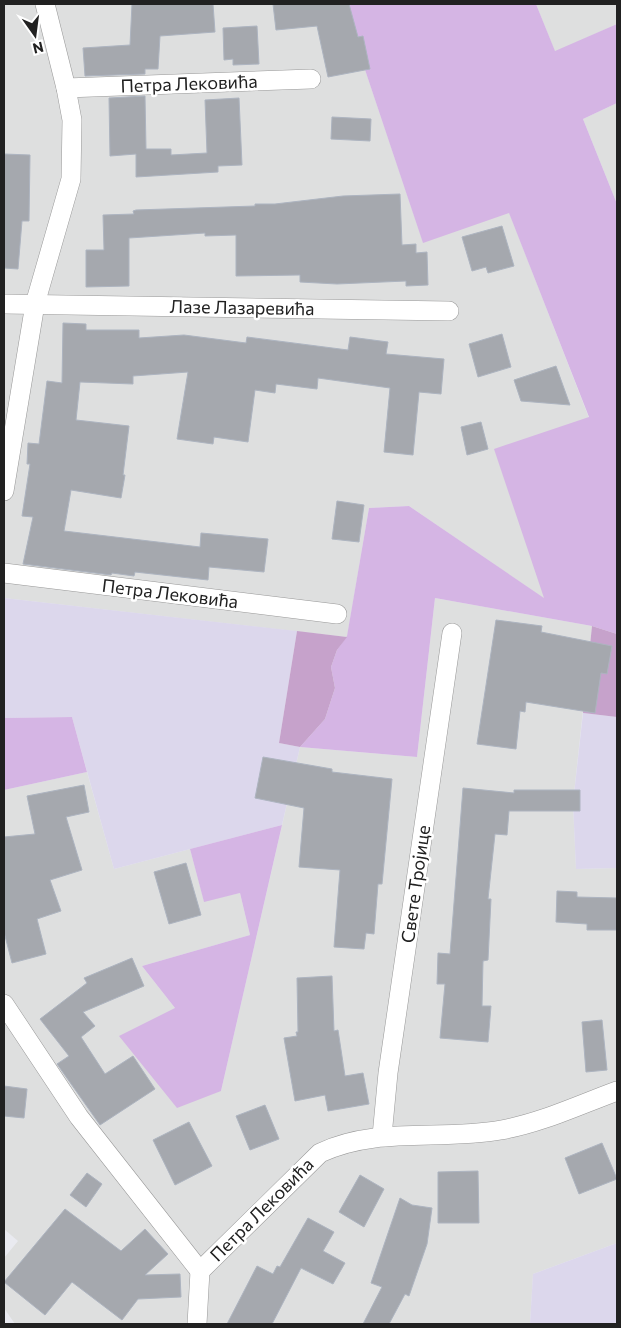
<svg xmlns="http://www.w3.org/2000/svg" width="621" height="1328" font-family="Commissioner,sans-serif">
	<rect width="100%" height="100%" fill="#e9eaf0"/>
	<g fill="#dedfdf">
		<polygon points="4,4 343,4 423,242 509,212 589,418 545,599 409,506 369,508 347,637 4,598"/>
		<polygon points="536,4 617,4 617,24 555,52"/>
		<polygon points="617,103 617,204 583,119"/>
		<polygon points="435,598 592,626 573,803 576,869 617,868 617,1243 533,1274 530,1324 15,1324 4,1308 4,1258 18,1241 4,1229 4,790 87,772 114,869 190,849 204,901 240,893 250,935 142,966 175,1008 221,1091 300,747 417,757"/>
	</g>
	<g fill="#dcd7ec">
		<polygon points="4,598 297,631 279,743 300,747 282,825 114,869 72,717 4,718"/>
		<polygon points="583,713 617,717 617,868 576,869 573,803"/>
		<polygon points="617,1243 617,1324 530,1324 533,1274"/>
	</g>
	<g fill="#d5b5e4">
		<polygon points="343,4 536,4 555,51 617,24 617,103 583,119 617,204 617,634 592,626 435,598 417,757 300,747 325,719 335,688 331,667 337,650 347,636 369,508 409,506 544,598 494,449 589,417 509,213 423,243"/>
		<polygon points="72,717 87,772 4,790 4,718"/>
		<polygon points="282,825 221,1091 177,1108 119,1036 175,1008 142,966 250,935 240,893 204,902 190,849"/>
	</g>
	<g fill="#c6a2cb">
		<polygon points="592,626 617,634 617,717 583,713"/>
		<polygon points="297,631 347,637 337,650 331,667 335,688 325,719 300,747 279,743"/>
	</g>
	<g fill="#a5a8ae" stroke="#adb4c0">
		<polygon points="132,4 213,4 215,32 160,36 158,69 145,69 145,74 85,76 83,48 130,45"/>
		<polygon points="273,4 349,4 358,37 363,36 370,69 328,77 317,26 276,30"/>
		<polygon points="257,26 259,64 233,65 233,59 224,60 223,28"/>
		<polygon points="145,96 146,149 171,149 171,155 207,153 205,100 239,98 242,165 218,166 218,172 136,177 136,154 110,156 109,98"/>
		<polygon points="332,117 371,119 370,141 331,139"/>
		<polygon points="4,154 30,155 29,221 22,221 18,269 4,268"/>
		<polygon points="400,194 402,245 416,244 416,253 427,252 428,285 406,286 406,281 337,284 300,282 300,275 236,276 236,235 205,236 205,233 129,238 129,286 86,287 86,250 104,250 103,215 134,214 133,211 136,210 255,206 255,204 275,204 343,196"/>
		<polygon points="502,226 514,266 488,273 486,267 472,271 462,237"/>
		<polygon points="63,323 86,324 86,330 139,330 139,338 184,335 246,343 247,337 348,350 350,337 388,342 386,354 444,359 441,394 419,392 413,455 384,452 390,388 318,378 317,389 276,384 275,393 255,390 248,442 214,437 213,444 177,439 188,372 133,376 133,384 80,382 76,420 129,426 123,475 125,475 121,498 71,490 64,531 200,547 201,533 268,539 264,572 209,567 208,580 135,572 134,576 112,573 111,575 23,564 33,517 22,516 30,464 27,464 28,443 39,444 47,381 62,383"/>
		<polygon points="502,334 511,367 478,377 469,344"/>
		<polygon points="556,366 570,405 521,401 514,380"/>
		<polygon points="481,422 488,449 467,455 461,427"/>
		<polygon points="337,501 364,505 359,542 332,539"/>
		<polygon points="496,620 542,626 541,632 612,646 607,674 601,673 595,713 526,702 525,712 520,711 516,749 477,744"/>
		<polygon points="263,757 332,769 332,772 392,779 382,884 378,884 374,934 366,933 364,949 334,947 340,870 299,867 304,808 255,798"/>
		<polygon points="84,785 89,812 66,817 82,870 50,880 61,911 37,919 46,954 12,963 4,932 4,837 35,834 27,796"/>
		<polygon points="463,788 514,793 514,790 580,790 580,811 509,811 507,835 495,834 488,899 491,899 488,960 483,961 482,1006 491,1006 488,1042 440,1038 445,984 437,984 438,953 450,954"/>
		<polygon points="186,863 201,915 169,924 154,872"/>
		<polygon points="557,891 577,892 577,897 617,898 617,930 587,930 587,924 556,922"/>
		<polygon points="132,958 144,986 83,1012 95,1026 81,1037 105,1074 133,1056 155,1089 100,1125 57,1064 69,1056 40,1019 87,983 84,978"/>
		<polygon points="332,976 334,1031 338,1030 345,1076 363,1073 369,1104 328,1111 325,1095 295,1101 284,1038 297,1036 296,1032 298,1032 297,978"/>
		<polygon points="602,1020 607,1070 586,1072 582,1022"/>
		<polygon points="4,1086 27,1089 24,1118 4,1116"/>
		<polygon points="265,1105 279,1139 250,1150 236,1116"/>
		<polygon points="189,1122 212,1166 175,1185 153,1140"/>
		<polygon points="602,1143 617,1179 579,1194 565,1158"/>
		<polygon points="478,1171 479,1223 438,1223 438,1172"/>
		<polygon points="87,1173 102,1184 86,1207 70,1195"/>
		<polygon points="360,1175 384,1189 364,1227 339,1212"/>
		<polygon points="400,1198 412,1205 432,1208 427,1244 409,1296 405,1294 389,1324 363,1324 382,1287 371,1283"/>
		<polygon points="65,1209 121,1251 145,1229 168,1254 145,1275 180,1274 181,1297 138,1299 122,1320 72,1282 45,1315 4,1282"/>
		<polygon points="308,1218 334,1232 323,1251 345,1263 333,1284 301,1268 272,1324 227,1324 257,1266 273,1274 277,1266 280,1267"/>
	</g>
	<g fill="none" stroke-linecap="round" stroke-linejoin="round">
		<defs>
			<g id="minor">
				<polyline points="66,88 311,79"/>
				<polyline points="4,304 449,311"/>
				<polyline points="4,491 35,304 71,179 72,120 66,88 45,4"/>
				<polyline points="4,573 337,614"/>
				<polyline points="4,1004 79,1117 200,1271"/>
				<polyline points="382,1136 388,1073 452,633"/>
				<path d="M200,1271L320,1153C377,1126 441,1141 501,1130C541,1123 579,1105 617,1091"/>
				<polyline points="197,1324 200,1271"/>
			</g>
		</defs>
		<use href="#minor" stroke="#989898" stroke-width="20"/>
		<use href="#minor" stroke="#fff" stroke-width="19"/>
	</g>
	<g text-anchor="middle" stroke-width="5" stroke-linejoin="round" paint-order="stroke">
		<g font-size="18" fill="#212121" stroke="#fff">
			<text transform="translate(189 84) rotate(-2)" y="6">Петра Лековића</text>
			<text transform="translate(242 308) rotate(1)" y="6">Лазе Лазаревића</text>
			<text transform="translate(170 594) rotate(7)" y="6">Петра Лековића</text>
			<text transform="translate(416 884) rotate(-82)" y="6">Свете Тројице</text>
			<text transform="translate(262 1210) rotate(-45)" y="6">Петра Лековића</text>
		</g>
	</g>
	<rect width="621" height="1328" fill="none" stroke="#212121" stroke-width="10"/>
	<g transform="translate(35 35) rotate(166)" stroke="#ffffff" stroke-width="4" paint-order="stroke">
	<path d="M0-4L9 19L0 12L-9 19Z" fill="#212121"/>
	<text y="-8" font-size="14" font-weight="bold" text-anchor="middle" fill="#212121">N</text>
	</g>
</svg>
